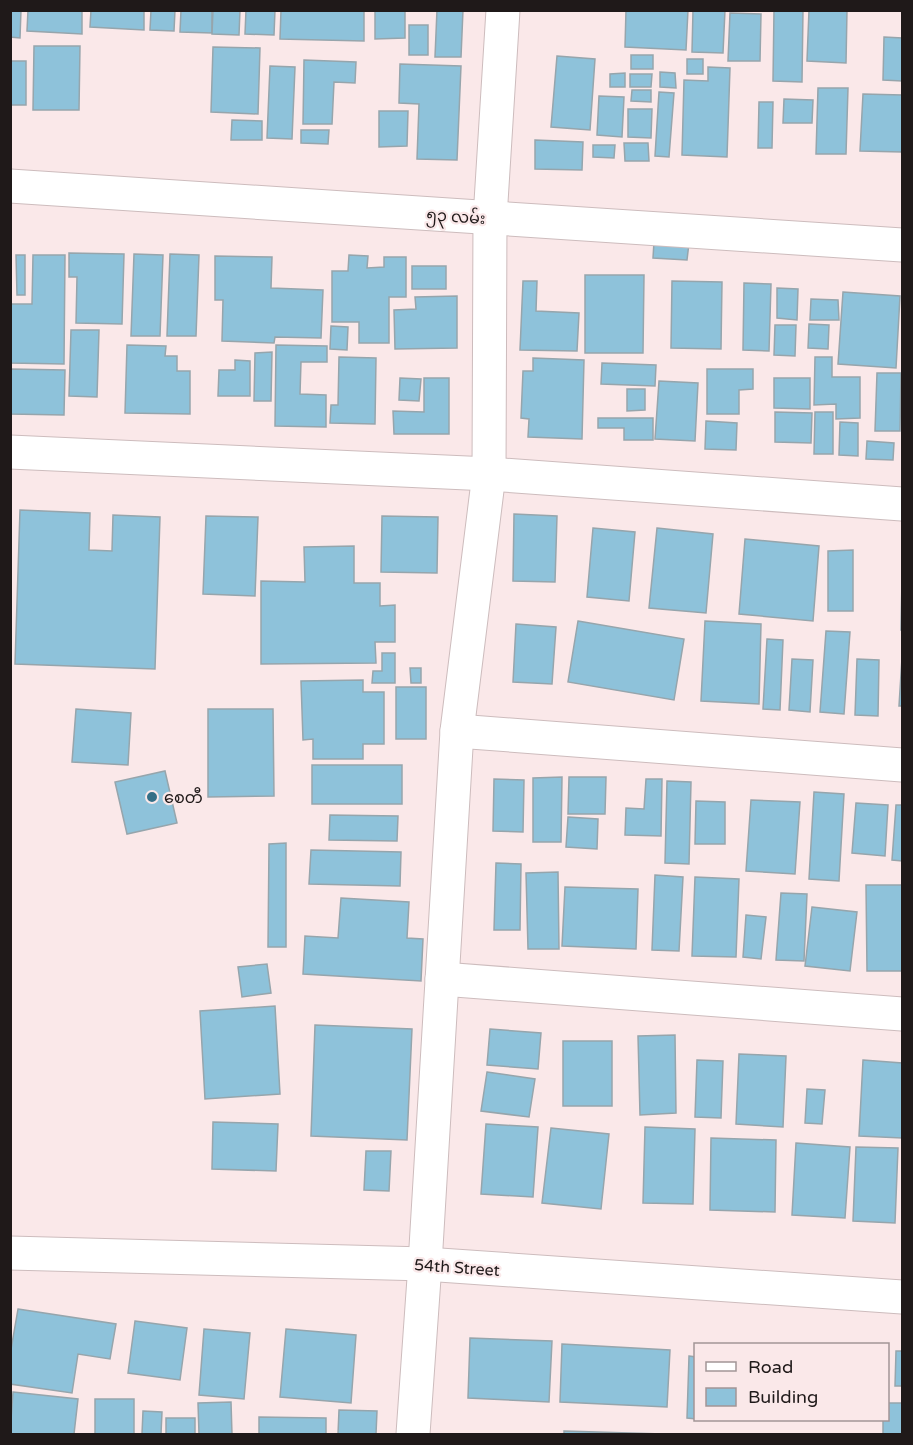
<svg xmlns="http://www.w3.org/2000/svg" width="913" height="1445" font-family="'Varela Round','Noto Sans Myanmar',sans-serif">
	<rect width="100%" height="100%" fill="#fae8e9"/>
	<g fill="#8ec2da" stroke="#96a5ac" stroke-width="1.5">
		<polygon points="10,10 21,10 20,38 10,37"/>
		<polygon points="28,10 82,10 82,34 27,31"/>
		<polygon points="91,10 144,10 144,30 90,27"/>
		<polygon points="151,10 175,10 174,31 150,30"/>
		<polygon points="181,10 212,10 212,33 180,32"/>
		<polygon points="213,10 240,10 239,35 212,34"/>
		<polygon points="246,10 275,10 274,35 245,34"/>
		<polygon points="281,10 364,10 364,41 280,39"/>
		<polygon points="437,10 463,10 461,57 435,57"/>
		<polygon points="626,10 688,10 686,50 625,47"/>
		<polygon points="693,10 725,10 723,53 692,52"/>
		<polygon points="774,10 803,10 802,82 773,81"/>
		<polygon points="809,10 847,10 846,63 807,61"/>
		<polygon points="375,11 405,11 405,38 375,39"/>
		<polygon points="730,13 761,14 760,61 728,61"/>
		<rect x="409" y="25" width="19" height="30"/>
		<polygon points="884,37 902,38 902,81 883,80"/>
		<polygon points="34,46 80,46 79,110 33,110"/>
		<polygon points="213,47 260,48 258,114 211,112"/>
		<rect x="631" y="55" width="22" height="14"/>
		<polygon points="557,56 595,59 590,130 551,127"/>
		<rect x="687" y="59" width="16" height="15"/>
		<polygon points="304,60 356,62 355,83 334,82 332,124 303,124"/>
		<rect x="10" y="61" width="16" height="44"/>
		<polygon points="400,64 461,66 457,160 417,159 419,104 399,103"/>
		<polygon points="270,66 295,67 292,139 267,138"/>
		<polygon points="708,67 730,68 727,157 682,155 684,80 708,81"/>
		<polygon points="660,72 675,73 676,88 660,87"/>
		<polygon points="625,73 625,87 610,87 610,74"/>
		<polygon points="630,74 652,74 651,87 630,87"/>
		<polygon points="818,88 848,88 846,154 816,154"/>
		<polygon points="632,90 651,90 651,102 631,101"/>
		<polygon points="659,92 674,93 669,157 655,156"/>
		<polygon points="863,94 902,95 902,152 860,151"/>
		<polygon points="599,96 624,97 622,137 597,135"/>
		<polygon points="784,99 813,100 812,123 783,123"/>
		<polygon points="759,102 773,102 772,148 758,148"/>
		<polygon points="628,109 652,109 651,138 628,137"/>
		<polygon points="379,111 408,111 407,146 379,147"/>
		<polygon points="232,120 262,121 262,140 231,140"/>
		<polygon points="301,130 329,130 328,144 301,143"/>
		<polygon points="535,140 583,142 582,170 535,169"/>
		<polygon points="624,143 648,143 649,161 625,161"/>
		<polygon points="593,145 615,145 614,158 593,157"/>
		<polygon points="654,242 689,243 687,260 653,258"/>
		<polygon points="69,253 124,254 122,324 76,323 77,277 69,277"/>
		<polygon points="134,254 163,255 160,336 131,336"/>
		<polygon points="170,254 199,255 196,336 167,336"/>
		<polygon points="16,255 25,255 25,295 17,295"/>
		<polygon points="33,255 65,255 64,364 10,363 10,304 32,304"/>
		<polygon points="349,255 368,256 367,268 384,267 384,257 406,257 406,297 389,297 389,343 359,343 359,322 332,322 332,271 348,271"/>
		<polygon points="215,256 272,257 271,288 323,290 321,338 275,337 274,343 222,341 223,300 215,300"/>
		<rect x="412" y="266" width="34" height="23"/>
		<polygon points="585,275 644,275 643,353 585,353"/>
		<polygon points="523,281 537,281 536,311 579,313 577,351 520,350"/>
		<polygon points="672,281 722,282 721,349 671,348"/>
		<polygon points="744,283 771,284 769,351 743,350"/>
		<polygon points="777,288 798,289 797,320 777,318"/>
		<polygon points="843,292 900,296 896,368 838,364"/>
		<polygon points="457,296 457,348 395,349 394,310 416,309 415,297"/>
		<polygon points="811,299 838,300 839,320 810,320"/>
		<polygon points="809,324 829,325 828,349 808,348"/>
		<polygon points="775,325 796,325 795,356 774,355"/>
		<polygon points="331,326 348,327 347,350 330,349"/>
		<polygon points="71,330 99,330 97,397 69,396"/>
		<polygon points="127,345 166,346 165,356 177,356 177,371 190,371 190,414 125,413"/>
		<polygon points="276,345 327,346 327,362 301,362 300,394 326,395 326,427 275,426"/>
		<polygon points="272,352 271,401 254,401 255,353"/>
		<polygon points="339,357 376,358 375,424 330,423 331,405 338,405"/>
		<polygon points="815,357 832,357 832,377 860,377 860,418 836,419 836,404 814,405"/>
		<polygon points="533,358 584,360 582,439 528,437 529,419 521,418 523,371 533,371"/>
		<polygon points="235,360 250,361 250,396 218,396 219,370 235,370"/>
		<polygon points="602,363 656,365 655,386 601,384"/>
		<polygon points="10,369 65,370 64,415 10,414"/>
		<polygon points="707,369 753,369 753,389 739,390 739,414 707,414"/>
		<polygon points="877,373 901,373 900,431 875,431"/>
		<polygon points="400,378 421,379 419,401 399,400"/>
		<polygon points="424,378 449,378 449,434 394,434 393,411 424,412"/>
		<polygon points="774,378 810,378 810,409 774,408"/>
		<polygon points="659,381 698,383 695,441 655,439"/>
		<polygon points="627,389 645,389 645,410 627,411"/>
		<polygon points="775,412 812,413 811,443 775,442"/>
		<polygon points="815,412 833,412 833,454 814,454"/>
		<polygon points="598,418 653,418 653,440 624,440 624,428 598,428"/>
		<polygon points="706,421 737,423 736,450 705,449"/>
		<polygon points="840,422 858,423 858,456 839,455"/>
		<polygon points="867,441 894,443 893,460 866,459"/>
		<polygon points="20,510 90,513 89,550 112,551 113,515 160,517 155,669 15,664"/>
		<polygon points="514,514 557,516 555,582 513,581"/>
		<polygon points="206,516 258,517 255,596 203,594"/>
		<polygon points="382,516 438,517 437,573 381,572"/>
		<polygon points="593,528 635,532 629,601 587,597"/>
		<polygon points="657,528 713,534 706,613 649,608"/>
		<polygon points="745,539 819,546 813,621 739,614"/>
		<polygon points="354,546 354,583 380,583 380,606 395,605 395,642 375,642 376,663 261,664 261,581 305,582 304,547"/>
		<polygon points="853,550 853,611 828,611 828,551"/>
		<polygon points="902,579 902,630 901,630"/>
		<polygon points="578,621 684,639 674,700 568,682"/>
		<polygon points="705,621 761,624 759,704 701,701"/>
		<polygon points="516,624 556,627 552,684 513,682"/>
		<polygon points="826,631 850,632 844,714 820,712"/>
		<polygon points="767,639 783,640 780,710 763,709"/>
		<polygon points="382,653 395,653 395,683 372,683 373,671 382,671"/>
		<polygon points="902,658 902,706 899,706"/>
		<polygon points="792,659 813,660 810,712 789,710"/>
		<polygon points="857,659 879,660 878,716 855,715"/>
		<polygon points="410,668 421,668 421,683 411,683"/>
		<polygon points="363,680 363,692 384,692 384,744 363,744 363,759 313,759 313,739 303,740 301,681"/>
		<rect x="396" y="687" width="30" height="52"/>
		<polygon points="76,709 131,713 128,765 72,762"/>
		<polygon points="208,709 273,709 274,796 208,797"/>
		<rect x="312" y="765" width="90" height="39"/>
		<polygon points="165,771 177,823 127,834 115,782"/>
		<polygon points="562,777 561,842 533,842 533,778"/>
		<polygon points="569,777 606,777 605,814 568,814"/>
		<polygon points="494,779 524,780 523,832 493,831"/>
		<polygon points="646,779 662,779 661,836 625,835 626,808 644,809"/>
		<polygon points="667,781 691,782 689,864 665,863"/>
		<polygon points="814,792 844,794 839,881 809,879"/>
		<polygon points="751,800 800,802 795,874 746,871"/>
		<polygon points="696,801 725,802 725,844 695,844"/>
		<polygon points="856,803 888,805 885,856 852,853"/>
		<polygon points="896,805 902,805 902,861 892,860"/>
		<polygon points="330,815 398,816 397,841 329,840"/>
		<polygon points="568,817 598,819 597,849 566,847"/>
		<polygon points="286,843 286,947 268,947 269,844"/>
		<polygon points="311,850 401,852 400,886 309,884"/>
		<polygon points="496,863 521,864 520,930 494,930"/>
		<polygon points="558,872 559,949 528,949 526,873"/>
		<polygon points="655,875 683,877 679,951 652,950"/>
		<polygon points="695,877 739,879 736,957 692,956"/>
		<polygon points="866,885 902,885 902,971 867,971"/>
		<polygon points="565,887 638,889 636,949 562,946"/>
		<polygon points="781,893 807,894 804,961 776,960"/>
		<polygon points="341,898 409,902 407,938 423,939 421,981 303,974 305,936 338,938"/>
		<polygon points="812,907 857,912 850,971 805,966"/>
		<polygon points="746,915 766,917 761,959 743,957"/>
		<polygon points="267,964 271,993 242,997 238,967"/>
		<polygon points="275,1006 280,1094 205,1099 200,1011"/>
		<polygon points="315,1025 412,1029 407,1140 311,1136"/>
		<polygon points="490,1029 541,1033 538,1069 487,1065"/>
		<polygon points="675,1035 676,1113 640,1115 638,1036"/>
		<rect x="563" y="1041" width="49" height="65"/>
		<polygon points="739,1054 786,1056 783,1127 736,1124"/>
		<polygon points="697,1060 723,1061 721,1118 695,1117"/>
		<polygon points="863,1060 902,1063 902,1138 859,1136"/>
		<polygon points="487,1072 535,1079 529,1117 481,1111"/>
		<polygon points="807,1089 825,1090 822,1124 805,1123"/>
		<polygon points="213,1122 278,1124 276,1171 212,1169"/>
		<polygon points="486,1124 538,1127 533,1197 481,1194"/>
		<polygon points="645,1127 695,1129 693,1204 643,1203"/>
		<polygon points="551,1128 609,1134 601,1209 542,1203"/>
		<polygon points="711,1138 776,1140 775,1212 710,1210"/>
		<polygon points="796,1143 850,1147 845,1218 792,1215"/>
		<polygon points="856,1147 898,1148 895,1223 853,1221"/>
		<polygon points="366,1151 391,1151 389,1191 364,1190"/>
		<polygon points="18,1309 116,1324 110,1359 78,1354 72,1393 10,1384 10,1355"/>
		<polygon points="135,1321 187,1328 180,1380 128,1373"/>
		<polygon points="204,1329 250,1333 244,1399 199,1395"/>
		<polygon points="286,1329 356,1335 351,1403 280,1397"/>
		<polygon points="470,1338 552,1341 549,1402 468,1398"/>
		<polygon points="562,1344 670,1350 667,1407 560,1402"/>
		<polygon points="896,1351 902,1351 902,1386 895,1386"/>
		<polygon points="689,1356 696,1357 696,1419 687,1418"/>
		<polygon points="13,1392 78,1399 74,1434 10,1434"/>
		<rect x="95" y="1399" width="39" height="35"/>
		<polygon points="231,1402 232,1434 199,1434 198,1403"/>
		<polygon points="888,1403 902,1403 902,1434 883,1434 883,1420 888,1420"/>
		<polygon points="339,1410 377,1411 376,1434 338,1434"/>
		<polygon points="143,1411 162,1412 161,1434 142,1434"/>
		<polygon points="259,1417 326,1418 326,1434 259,1434"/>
		<rect x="166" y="1418" width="29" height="16"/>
		<polygon points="564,1431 663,1434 564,1434"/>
	</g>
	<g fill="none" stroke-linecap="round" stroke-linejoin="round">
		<defs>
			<g id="street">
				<polyline points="10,186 902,245"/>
				<polyline points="10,452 489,474 902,504"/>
				<polyline points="457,731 902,765"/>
				<polyline points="442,979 902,1014"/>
				<polyline points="10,1253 425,1264 902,1297"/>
				<polyline points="413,1434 425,1264 457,731 489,474 490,218 503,10"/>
			</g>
		</defs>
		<use href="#street" stroke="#cdbcbd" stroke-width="35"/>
		<use href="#street" stroke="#fff" stroke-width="33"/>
	</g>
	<circle fill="#346f87" stroke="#fae8e9" stroke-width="2" cx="152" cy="797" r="6"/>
	<g text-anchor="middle" stroke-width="4.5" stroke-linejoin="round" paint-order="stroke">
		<g font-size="16" fill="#1f1919" stroke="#fae8e9">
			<text transform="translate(456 216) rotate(4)" y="6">၅၃ လမ်း</text>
			<text transform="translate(457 1267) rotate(4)" y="6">54th Street</text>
		</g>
		<g font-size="16" fill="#1f1919" stroke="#fae8e9" text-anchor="start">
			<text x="164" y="803">စေတီ</text>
		</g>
	</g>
	<rect width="913" height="1445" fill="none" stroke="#1f1919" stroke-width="24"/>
	<rect x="694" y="1343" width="195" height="78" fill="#fae8e9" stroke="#a29596" stroke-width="1.5"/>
	<rect x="706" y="1362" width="30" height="9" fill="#ffffff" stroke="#a29596" stroke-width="1.5"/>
	<text x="748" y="1373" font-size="18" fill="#1f1919">Road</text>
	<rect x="706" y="1388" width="30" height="18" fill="#8ec2da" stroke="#a29596" stroke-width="1.5"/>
	<text x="748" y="1403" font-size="18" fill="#1f1919">Building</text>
</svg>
